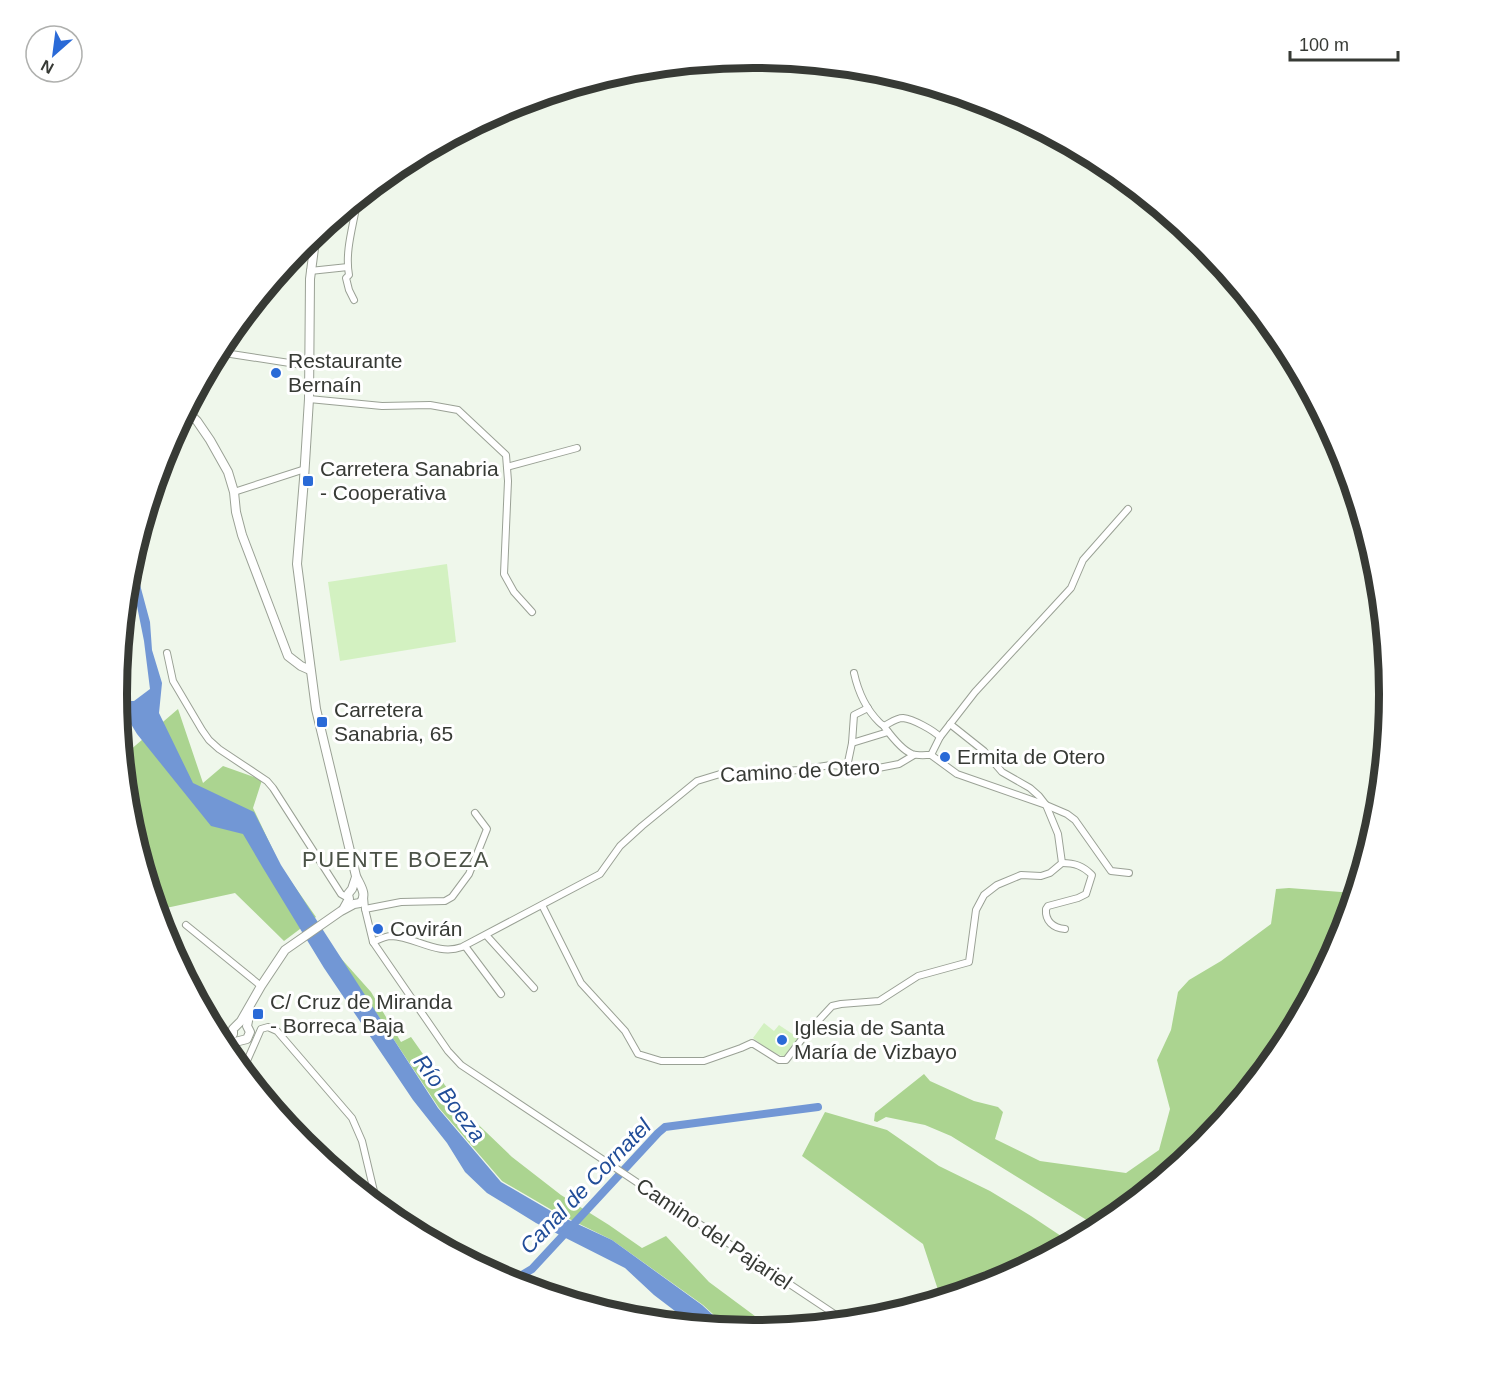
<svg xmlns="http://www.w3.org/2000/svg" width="1506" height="1387" font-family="Helvetica,sans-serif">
	<rect width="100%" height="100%" fill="#eff7eb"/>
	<g fill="#d3f1c1">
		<polygon points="447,564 456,642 340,661 328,582"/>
		<polygon points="764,1023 774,1031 779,1025 794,1035 800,1036 786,1058 769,1050 753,1038"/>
	</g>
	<g fill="#abd490">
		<polygon points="178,709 203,783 223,766 262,780 253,808 281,867 316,917 284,941 235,893 157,910 130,821 129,751"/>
		<polygon points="1289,888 1354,893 1341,937 1282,1047 1203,1144 1106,1223 1098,1227 951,1136 925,1125 886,1117 877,1122 874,1121 875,1113 924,1074 930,1081 974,1101 998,1107 1003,1112 995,1139 1040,1161 1126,1173 1159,1150 1170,1109 1157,1060 1171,1030 1178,992 1189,980 1221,961 1271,924 1276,889"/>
		<polygon points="338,955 371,992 401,1042 411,1037 461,1108 512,1157 561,1195 609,1225 642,1248 666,1236 709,1282 771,1328 753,1330 728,1328 703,1305 612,1240 557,1213 502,1181 439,1108"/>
		<polygon points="825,1112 887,1130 939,1166 990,1191 1031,1216 1070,1242 996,1282 941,1299 923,1244 802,1156"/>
	</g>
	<polygon fill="#7297d5" points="131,561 135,566 150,622 152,650 162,683 159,713 193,783 254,812 281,865 438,1108 501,1182 556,1214 612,1240 702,1305 726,1327 692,1324 654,1295 625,1268 536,1223 487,1193 465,1172 447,1143 413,1100 324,968 263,868 243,834 211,826 137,734 117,701 118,679 130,701 134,701 150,689 144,641 131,576 128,572"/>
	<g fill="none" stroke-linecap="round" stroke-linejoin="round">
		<polyline stroke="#7297d5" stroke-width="8" points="522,1275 532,1269 658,1133 665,1127 818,1107"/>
		<defs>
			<g id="street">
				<polyline points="310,271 348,267"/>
				<path d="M354,300L349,290L346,278L349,275C345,253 352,230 356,208"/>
				<polyline points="218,352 309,366"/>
				<polyline points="309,399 382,406 430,405 458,410 506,455 508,481 504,574 514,592 532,612"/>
				<polyline points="507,467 577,448"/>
				<polyline points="234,492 305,469"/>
				<polyline points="167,653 173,681 202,730 209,740 219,749 267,781 273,788 341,894 348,898"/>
				<path d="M854,673C858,691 866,709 879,722C884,727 882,723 886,729C892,737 902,750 912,754C918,756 925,755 931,755L940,737L975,692L1071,588L1083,560L1128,509"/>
				<path d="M884,726C890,723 896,718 903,718C913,719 933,730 940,737"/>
				<polyline points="852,743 888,732"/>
				<polyline points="931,755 957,774 1046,805 1067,814 1075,820 1111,871 1129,873"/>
				<polyline points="850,769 847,767 852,743 854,715 868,708"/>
				<path d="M1062,863C1075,863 1083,866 1092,875L1086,894L1078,898L1048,906L1046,909C1045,921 1053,928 1065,929"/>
				<polyline points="364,897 365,909 373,942 448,1051 461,1065 845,1321"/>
				<polyline points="542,905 581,983 625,1031 638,1054 661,1061 704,1061 741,1048 752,1043 779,1060 786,1060 805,1035 832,1006 841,1004 879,1001 918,976 969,962 976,910 984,895 997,885 1021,875 1041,876 1050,873 1062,863 1058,834 1046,805 1039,796 1030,788 1002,772 984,751 950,724"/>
				<polyline points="365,909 401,902 445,901 452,897 469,874 487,829 475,813"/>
				<polyline points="186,925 261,986"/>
				<polyline points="486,935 534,988"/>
				<path d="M373,942C378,940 385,936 391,936C416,937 437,956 462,947L600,874L620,846L642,826L697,781L720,774L741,775L798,770L831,765L873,769L899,764L914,755"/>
				<polyline points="465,946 501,994"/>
				<polyline points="243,1070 261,1029 268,1027 277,1031 352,1118 362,1141 377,1204"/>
			</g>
			<g id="secondary">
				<polyline points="186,410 197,421 210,440 228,472 234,492 236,512 242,535 288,656 301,666 310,670"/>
				<polyline points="344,908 349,899 348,894 352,889 356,877"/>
				<polyline points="227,1044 247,1039 250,1032 247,1026 250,1011"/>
				<path d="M224,1047L233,1034V1029L241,1021L261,986L285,950L341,911L354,904L360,903C368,895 360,885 356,876L316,709L297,564L304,479L309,399L310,279L316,233"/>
			</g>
		</defs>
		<use href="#street" stroke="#9aa195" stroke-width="8"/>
		<use href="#secondary" stroke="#9aa195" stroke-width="10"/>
		<use href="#street" stroke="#fff" stroke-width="6"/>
		<use href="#secondary" stroke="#fff" stroke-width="8"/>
	</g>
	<g fill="#2a6ad7" stroke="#fff" stroke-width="2">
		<circle cx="276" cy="373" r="6"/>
		<rect x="302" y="475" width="12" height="12" rx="3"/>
		<rect x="316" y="716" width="12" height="12" rx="3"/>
		<circle cx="945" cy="757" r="6"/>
		<circle cx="378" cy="929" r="6"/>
		<rect x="252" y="1008" width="12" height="12" rx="3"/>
		<circle cx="782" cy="1040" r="6"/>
	</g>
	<g text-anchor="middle" stroke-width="6" stroke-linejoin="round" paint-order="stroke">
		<g font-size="21" fill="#373a35" stroke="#fff" text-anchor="start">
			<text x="288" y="368">Restaurante<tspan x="288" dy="24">Bernaín</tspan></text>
			<text x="320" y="476">Carretera Sanabria<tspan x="320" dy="24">- Cooperativa</tspan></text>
			<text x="334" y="717">Carretera<tspan x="334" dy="24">Sanabria, 65</tspan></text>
			<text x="957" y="764">Ermita de Otero</text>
			<text x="390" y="936">Covirán</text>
			<text x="270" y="1009">C/ Cruz de Miranda<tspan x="270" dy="24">- Borreca Baja</tspan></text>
			<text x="794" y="1035">Iglesia de Santa<tspan x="794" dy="24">María de Vizbayo</tspan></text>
		</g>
		<g font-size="21" fill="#373a35" stroke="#fff">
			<text transform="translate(800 771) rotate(-3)" y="7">Camino de Otero</text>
			<text transform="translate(714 1234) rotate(34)" y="7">Camino del Pajariel</text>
		</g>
		<g font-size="22" letter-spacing="1.5" fill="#4b5247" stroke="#fff">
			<text x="396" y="867">PUENTE BOEZA</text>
		</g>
		<g font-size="22" font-style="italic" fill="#214d98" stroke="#fff">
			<text transform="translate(450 1098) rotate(53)" y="8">Río Boeza</text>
			<text transform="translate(585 1186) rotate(-46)" y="8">Canal de Cornatel</text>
		</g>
	</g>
	<path d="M0 0H1506V1387H0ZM127 694a626 626 0 1 1 1252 0a626 626 0 1 1-1252 0Z" fill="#fff" fill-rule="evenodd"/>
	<path fill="none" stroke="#373a35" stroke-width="8" d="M127 694a626 626 0 1 1 1252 0a626 626 0 1 1-1252 0Z"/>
	<g transform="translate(54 54) rotate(208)"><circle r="28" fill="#ffffff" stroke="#afb0ae" stroke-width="1.5"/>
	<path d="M0-4.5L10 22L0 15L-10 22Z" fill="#2a6ad7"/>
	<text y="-9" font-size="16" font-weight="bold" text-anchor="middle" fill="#373a35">N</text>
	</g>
	<path d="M1290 51v9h108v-9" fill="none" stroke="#373a35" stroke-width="3"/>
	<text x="1299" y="51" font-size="18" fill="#373a35" stroke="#ffffff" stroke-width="4.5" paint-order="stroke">100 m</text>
</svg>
